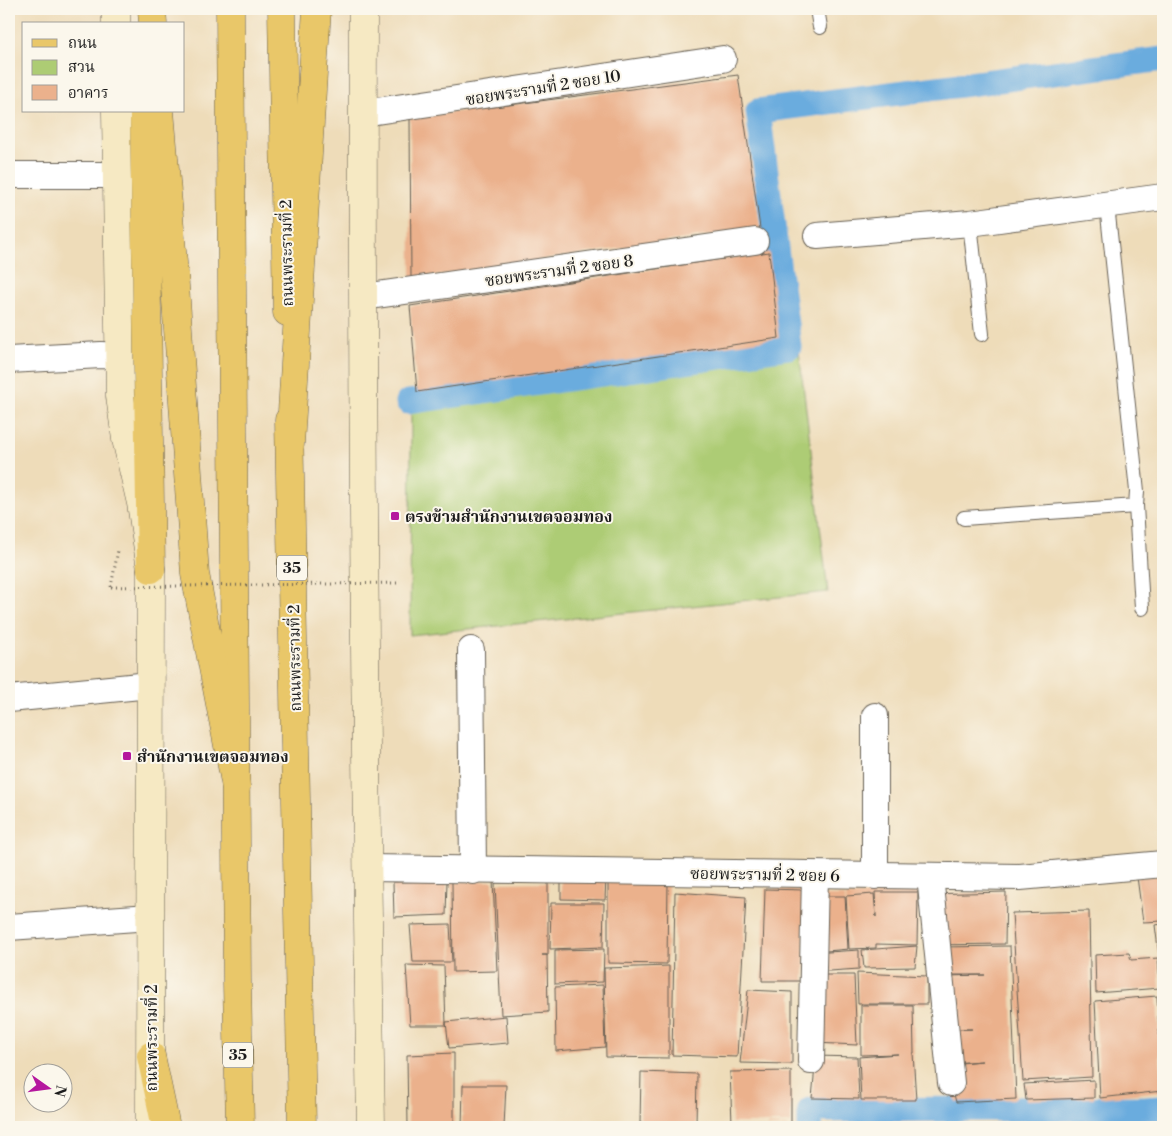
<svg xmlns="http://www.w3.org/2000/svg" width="1172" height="1136" font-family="'Libre Bodoni','Noto Serif Thai',serif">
	<rect width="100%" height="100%" fill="#fbf7ec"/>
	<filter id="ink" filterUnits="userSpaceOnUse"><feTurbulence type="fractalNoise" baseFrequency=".02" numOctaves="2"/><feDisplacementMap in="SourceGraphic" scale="10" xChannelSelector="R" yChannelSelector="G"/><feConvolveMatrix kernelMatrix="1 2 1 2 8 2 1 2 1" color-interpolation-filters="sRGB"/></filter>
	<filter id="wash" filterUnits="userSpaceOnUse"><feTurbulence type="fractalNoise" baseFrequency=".0096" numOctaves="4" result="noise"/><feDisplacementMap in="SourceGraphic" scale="20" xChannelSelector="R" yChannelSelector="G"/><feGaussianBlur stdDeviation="1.12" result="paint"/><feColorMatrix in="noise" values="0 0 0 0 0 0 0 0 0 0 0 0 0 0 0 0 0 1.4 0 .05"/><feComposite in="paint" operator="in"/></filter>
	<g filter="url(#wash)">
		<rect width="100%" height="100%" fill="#eedcb9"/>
		<polygon fill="#adcc74" stroke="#647448" points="799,351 828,592 410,635 411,412"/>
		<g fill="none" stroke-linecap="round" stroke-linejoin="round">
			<g stroke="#6aacde" stroke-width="25">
				<polyline points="408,402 789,347 758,111 1163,59"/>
				<polyline points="810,1127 810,1110 1163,1108"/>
			</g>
		</g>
		<g id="blocks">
			<g fill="#ebb18c">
				<polygon points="738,75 760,228 411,279 410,118"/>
				<polygon points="769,252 779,338 417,392 410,306"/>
				<polygon points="1163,875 1163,921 1143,922 1137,877"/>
				<polygon points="561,877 606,877 605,900 561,899"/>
				<polygon points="447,881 446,915 394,917 393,882"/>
				<polygon points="493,881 497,971 453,972 452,882"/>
				<polygon points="668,881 667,964 608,963 608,882"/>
				<polygon points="548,882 548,955 542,955 547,955 548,1012 501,1015 495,883"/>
				<polygon points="765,889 805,890 804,981 762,981"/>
				<polygon points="675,892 746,897 737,1057 672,1055"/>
				<polygon points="875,892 918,892 917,945 876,944 876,948 849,949 846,896 874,894 876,917"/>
				<polygon points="1006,892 1005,944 929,945 925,894"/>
				<polygon points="815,896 845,896 848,949 816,952"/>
				<polygon points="551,903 604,903 603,947 550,949"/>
				<polygon points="1089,911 1092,1077 1023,1081 1012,913"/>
				<polygon points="450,924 452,962 413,962 410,925"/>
				<polygon points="1163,924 1163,955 1159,956 1155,925"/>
				<polygon points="917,946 915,967 864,968 862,950"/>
				<polygon points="1010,946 1016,1099 956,1102 951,1083 950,1064 982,1061 953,1063 950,1030 972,1029 951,1029 946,976 985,975 947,975 942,947"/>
				<polygon points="604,949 603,982 555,984 555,950"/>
				<polygon points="859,950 859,969 815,972 813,953"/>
				<polygon points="1129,953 1131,960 1158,958 1160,988 1096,993 1095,955"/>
				<polygon points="406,965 444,966 446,1025 410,1025"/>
				<polygon points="669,966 669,1058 606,1057 604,968"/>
				<polygon points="857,973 927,976 927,1004 858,1004"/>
				<polygon points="817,975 854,975 857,1045 815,1043"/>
				<polygon points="603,985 605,1047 556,1051 555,987"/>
				<polygon points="748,990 792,992 792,1064 740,1063"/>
				<polygon points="1157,996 1162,1091 1100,1098 1095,1001"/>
				<polygon points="861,1005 913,1005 914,1053 913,1053 916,1100 861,1100 859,1057 898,1054 861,1055"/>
				<polygon points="506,1016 508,1043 449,1048 446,1022"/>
				<polygon points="454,1053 454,1127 408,1127 407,1055"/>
				<polygon points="816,1056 857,1057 859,1099 812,1098"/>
				<polygon points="791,1071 791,1123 732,1123 730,1072"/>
				<polygon points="641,1072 697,1074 696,1125 640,1123"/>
				<polygon points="1094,1080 1094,1098 1026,1100 1024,1084"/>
				<polygon points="463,1085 506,1085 504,1127 462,1127"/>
				<polygon points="768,1125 787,1126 787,1127 768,1127"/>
			</g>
		</g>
	</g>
	<g filter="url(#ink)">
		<use href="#blocks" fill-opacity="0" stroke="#665f53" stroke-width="1"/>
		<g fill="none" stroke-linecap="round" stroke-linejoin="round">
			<defs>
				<g id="lane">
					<polyline points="817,9 820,27"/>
					<polyline points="970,223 982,334"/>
					<polyline points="1136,506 1142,608"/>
					<polyline points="964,518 1136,506 1137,491 1107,205"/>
				</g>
				<g id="street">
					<polyline points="363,113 723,59"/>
					<polyline points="9,175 117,175"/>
					<polyline points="817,236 970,223 1163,197"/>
					<polyline points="363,297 755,241"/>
					<polyline points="9,360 101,355 120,356"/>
					<polyline points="471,650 473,871"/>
					<polyline points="9,699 150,685"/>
					<polyline points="875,716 875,876"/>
					<polyline points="367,868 1020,877 1163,864"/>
					<polyline points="930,876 951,1083"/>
					<polyline points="9,927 150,917"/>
					<polyline points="811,1061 815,875"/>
				</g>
				<g id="secondary">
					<polyline points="116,9 116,24"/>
					<path d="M363,9C362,382 365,754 371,1127"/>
					<polyline points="116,111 120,396 126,439 141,503 151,569 150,1127"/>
				</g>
				<g id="primary">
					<polyline points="230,9 237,983 240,1127"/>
					<polyline points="282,9 287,312"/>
					<polyline points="289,420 302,1127"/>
					<polyline points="151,1056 166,1127"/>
				</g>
				<g id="highway">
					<polyline points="152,9 153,24"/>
					<polyline points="160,111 175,286 195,574 236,787"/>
					<polyline points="144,115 151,569"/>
					<polyline points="290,444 317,9"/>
				</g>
			</defs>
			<use href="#lane" stroke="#665f53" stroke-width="16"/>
			<use href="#street" stroke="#665f53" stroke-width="28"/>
			<use href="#secondary" stroke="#665f53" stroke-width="29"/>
			<use href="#primary" stroke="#665f53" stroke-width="29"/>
			<use href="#highway" stroke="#665f53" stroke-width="29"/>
			<polyline stroke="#665f53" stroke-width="3" stroke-dasharray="1 4" stroke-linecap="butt" points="111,587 118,550"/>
			<use href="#lane" stroke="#fff" stroke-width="14"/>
			<use href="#street" stroke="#fff" stroke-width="26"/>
			<use href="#secondary" stroke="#f6e9c3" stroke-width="28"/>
			<use href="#primary" stroke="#e9c769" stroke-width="28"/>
			<use href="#highway" stroke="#e9c769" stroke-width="28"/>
			<polyline stroke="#665f53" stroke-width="3" stroke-dasharray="1 4" stroke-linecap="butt" points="111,587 397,583"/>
		</g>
	</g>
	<g fill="#b5179e" stroke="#fbf7ec" stroke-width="2">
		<rect x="390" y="511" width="10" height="10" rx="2.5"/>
		<rect x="122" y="751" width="10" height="10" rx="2.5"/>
	</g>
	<g text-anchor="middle" stroke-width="4" stroke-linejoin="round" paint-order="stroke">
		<g fill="#fbf7ec" stroke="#5f5e5a" stroke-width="1">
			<rect x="277" y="555.5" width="30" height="25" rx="4"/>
			<rect x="223" y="1042.5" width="30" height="25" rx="4"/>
		</g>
		<g font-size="15" font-weight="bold" fill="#1c1c1c">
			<text x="292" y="573">35</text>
			<text x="238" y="1060">35</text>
		</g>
		<g font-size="16" fill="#1c1c1c" stroke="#fbf7ec">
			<text transform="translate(543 87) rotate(-9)" y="6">ซอยพระรามที่ 2 ซอย 10</text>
			<text transform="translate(286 253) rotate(-91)" y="6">ถนนพระรามที่ 2</text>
			<text transform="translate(559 270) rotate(-8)" y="6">ซอยพระรามที่ 2 ซอย 8</text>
			<text transform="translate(294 658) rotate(-91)" y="6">ถนนพระรามที่ 2</text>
			<text transform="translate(765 874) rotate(1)" y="6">ซอยพระรามที่ 2 ซอย 6</text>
			<text transform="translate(151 1038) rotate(-90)" y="6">ถนนพระรามที่ 2</text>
		</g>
		<g font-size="16" font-weight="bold" fill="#1c1c1c" stroke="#fbf7ec" text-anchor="start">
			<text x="405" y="522">ตรงข้ามสำนักงานเขตจอมทอง</text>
			<text x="137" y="762">สำนักงานเขตจอมทอง</text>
		</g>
	</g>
	<rect width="1172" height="1136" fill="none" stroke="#fbf7ec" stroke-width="30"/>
	<rect x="22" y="22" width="162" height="90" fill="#fbf7ec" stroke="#a29f99"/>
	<rect x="32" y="39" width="25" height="8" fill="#e9c769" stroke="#a29f99"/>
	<text x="68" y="48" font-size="15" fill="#1c1c1c">ถนน</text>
	<rect x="32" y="60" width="25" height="15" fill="#adcc74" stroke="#a29f99"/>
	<text x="68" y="72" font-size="15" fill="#1c1c1c">สวน</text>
	<rect x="32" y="85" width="25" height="15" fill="#ebb18c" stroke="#a29f99"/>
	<text x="68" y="98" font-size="15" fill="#1c1c1c">อาคาร</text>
	<g transform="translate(48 1088) rotate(104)"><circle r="24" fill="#fbf7ec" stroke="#a29f99"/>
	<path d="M0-4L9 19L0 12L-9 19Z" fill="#b5179e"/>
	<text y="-8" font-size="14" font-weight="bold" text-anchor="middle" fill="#1c1c1c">N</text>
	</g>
</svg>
